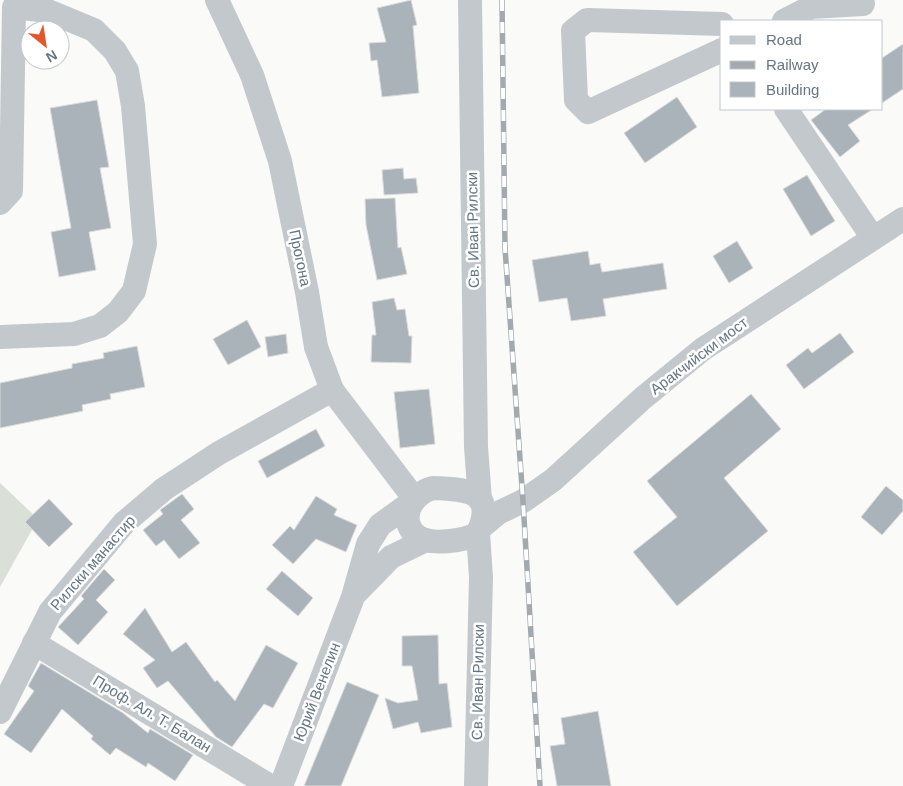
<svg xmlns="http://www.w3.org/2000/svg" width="903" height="786" font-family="Arial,sans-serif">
	<rect width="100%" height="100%" fill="#fafaf8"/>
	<polygon fill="#dadfd7" points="0,483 38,519 0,587"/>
	<g fill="#aab3b9" stroke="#dcdcda">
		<polygon points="411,0 417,25 413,26 419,93 382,97 377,60 371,61 369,43 386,42 377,8"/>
		<polygon points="903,44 903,89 882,103 882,58"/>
		<polygon points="677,97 697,127 645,163 624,133"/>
		<polygon points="97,100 109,167 100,168 111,228 89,232 96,270 59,277 51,232 71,228 50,108"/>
		<polygon points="826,109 873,109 848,125 860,141 840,157 811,120"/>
		<polygon points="403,168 404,179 416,178 418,193 384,195 382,170"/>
		<polygon points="807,175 835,221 811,236 783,189"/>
		<polygon points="395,198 398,248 401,247 407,274 377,280 366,225 365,199"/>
		<polygon points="737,241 753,268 729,283 713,256"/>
		<polygon points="588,251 590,265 600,263 602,272 663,263 667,289 603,299 606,316 571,321 567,298 539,302 532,260"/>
		<polygon points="394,298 397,310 405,309 409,336 412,336 411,363 371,362 372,335 376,335 372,302"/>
		<polygon points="247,320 261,347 228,365 213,339"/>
		<polygon points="840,333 854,352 804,389 786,365 808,348 812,353"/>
		<polygon points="286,334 288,353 268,357 265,337"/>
		<polygon points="137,346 145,387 110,394 111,399 82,405 83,411 0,428 0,383 72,368 72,364 104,358 103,353"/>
		<polygon points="429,389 435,444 400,448 394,392"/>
		<polygon points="751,394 781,429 724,478 768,531 677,606 633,552 677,517 647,481"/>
		<polygon points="316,429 325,446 267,478 258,461"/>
		<polygon points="886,486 903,500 903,511 882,535 861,517"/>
		<polygon points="182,494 194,509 181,520 200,543 179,559 164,540 156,546 143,530 163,514 160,510"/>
		<polygon points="316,496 337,509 334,515 357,525 346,552 316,539 293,564 272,545 290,526 294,530"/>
		<polygon points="49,499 73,524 49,547 25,522"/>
		<polygon points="104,569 115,580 96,600 108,612 78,645 58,627 84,599 81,596"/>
		<polygon points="282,571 313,598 298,616 266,589"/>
		<polygon points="145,608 172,652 186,642 215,682 217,680 235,701 266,645 298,663 273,708 264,704 232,747 216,737 168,681 157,688 143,668 155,660 123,634"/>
		<polygon points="438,635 439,684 447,683 452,727 421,733 418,722 393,729 385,698 398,703 418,700 412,666 402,666 402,636"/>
		<polygon points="41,663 123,713 148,733 150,729 193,755 175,781 148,763 146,767 116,748 110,755 91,739 93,736 62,709 31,753 4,734 34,691 28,686"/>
		<polygon points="347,682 379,695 341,786 304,786"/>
		<polygon points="598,711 611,786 557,786 550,746 565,744 561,718"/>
	</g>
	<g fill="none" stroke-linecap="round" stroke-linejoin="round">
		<g stroke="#c3c8cc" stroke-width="24">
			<polyline points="217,0 252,75 280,161 307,292 316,347 332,390 414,498"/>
			<polyline points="470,0 476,447 480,500"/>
			<polyline points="784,21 811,7 863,4 862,0"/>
			<polyline points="722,24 587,20 573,31 576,100 588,112 722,50"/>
			<polyline points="786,109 873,238"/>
			<polyline points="0,203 11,191 14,7 48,11 94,30 115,51 127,71 133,106 145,244 134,291 118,312 100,326 74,334 0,337"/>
			<path d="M433,488C464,489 497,490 478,533C465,541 430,546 417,536C397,520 412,493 433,488Z"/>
			<polyline points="480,528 498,513 523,501 553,480 643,398 703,349 903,219"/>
			<polyline points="357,592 391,557 426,540"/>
			<polyline points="34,643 270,786"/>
			<polyline points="0,712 50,612 124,523 164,489 219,453 332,390"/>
			<polyline points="281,786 353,597 368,544 380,525 412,502"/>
			<polyline points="476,786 481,577 478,533"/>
		</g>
		<defs>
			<polyline id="rail" points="502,0 505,248 523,501 540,786"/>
		</defs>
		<use href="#rail" stroke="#a2aab0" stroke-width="5.5"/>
		<use href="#rail" stroke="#fff" stroke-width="4" stroke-dasharray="11" stroke-linecap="butt"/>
	</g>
	<g text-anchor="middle" stroke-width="5" stroke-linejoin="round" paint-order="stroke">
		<g font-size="15" fill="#657683" stroke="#fff">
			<text transform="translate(473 230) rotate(-91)" y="5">Св. Иван Рилски</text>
			<text transform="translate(300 258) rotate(78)" y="5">Прогона</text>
			<text transform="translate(699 356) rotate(-37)" y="5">Аракчийски мост</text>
			<text transform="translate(93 563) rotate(-49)" y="5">Рилски манастир</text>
			<text transform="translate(478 682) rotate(-89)" y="5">Св. Иван Рилски</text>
			<text transform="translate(317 692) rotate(-69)" y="5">Юрий Венелин</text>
			<text transform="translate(152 714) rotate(31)" y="5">Проф. Ал. Т. Балан</text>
		</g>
	</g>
	<rect x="720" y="20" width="162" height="90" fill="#ffffff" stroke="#c1c8cd"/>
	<rect x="730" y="36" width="25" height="8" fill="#c3c8cc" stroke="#c1c8cd"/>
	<text x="766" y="45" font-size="15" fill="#657683">Road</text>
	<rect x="730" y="61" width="25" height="8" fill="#a2aab0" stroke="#c1c8cd"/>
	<text x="766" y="70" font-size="15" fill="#657683">Railway</text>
	<rect x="730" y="82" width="25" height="15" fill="#aab3b9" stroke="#c1c8cd"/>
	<text x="766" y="95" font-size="15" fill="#657683">Building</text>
	<g transform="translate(45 45) rotate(150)"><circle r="24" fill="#ffffff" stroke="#c1c8cd"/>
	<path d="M0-4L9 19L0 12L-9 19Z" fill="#e4572e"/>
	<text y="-8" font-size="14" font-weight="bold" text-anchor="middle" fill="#657683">N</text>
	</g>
</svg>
